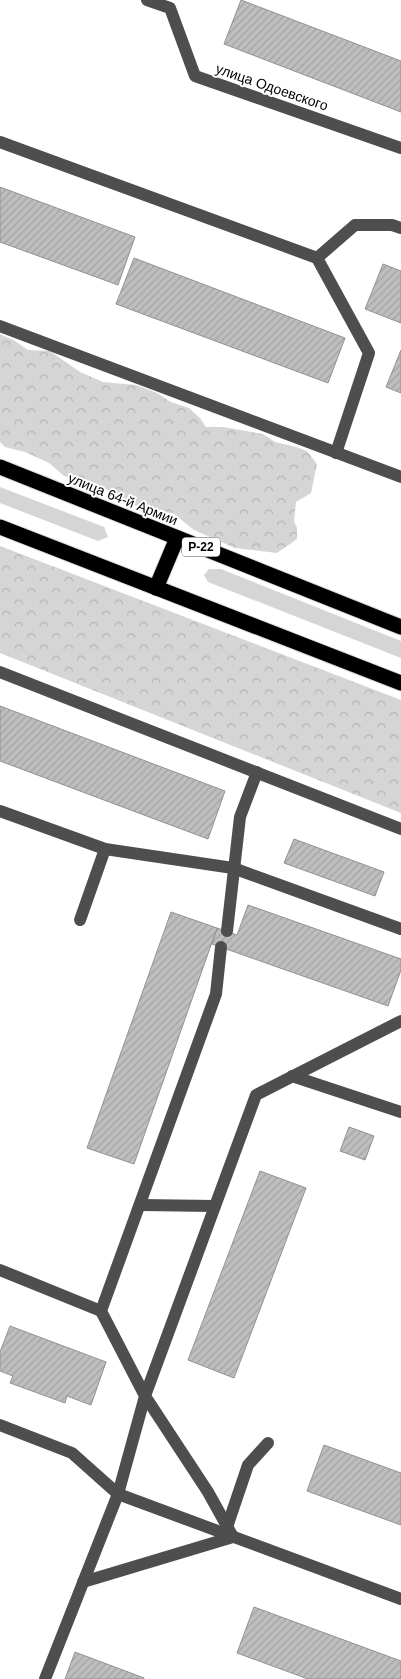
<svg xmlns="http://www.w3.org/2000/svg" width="401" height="1679" font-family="Helvetica,sans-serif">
	<defs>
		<pattern id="park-crowns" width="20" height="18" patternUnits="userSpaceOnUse" patternTransform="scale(1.25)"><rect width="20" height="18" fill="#d5d5d5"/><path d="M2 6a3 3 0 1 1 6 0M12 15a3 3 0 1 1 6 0" fill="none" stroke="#b5b5b5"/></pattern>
		<pattern id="building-hatch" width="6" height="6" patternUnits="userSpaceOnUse" patternTransform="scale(1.25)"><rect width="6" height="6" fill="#bebebe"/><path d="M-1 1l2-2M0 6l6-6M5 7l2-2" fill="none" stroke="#a2a2a2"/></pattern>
	</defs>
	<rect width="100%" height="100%" fill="#fff"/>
	<g fill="#d5d5d5">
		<polygon points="0,487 104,527 108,537 98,541 0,503"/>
		<polygon points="209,569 221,569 401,641 401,658 208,582 204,575"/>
	</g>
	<g fill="url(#park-crowns)">
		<polygon points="0,334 15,341 28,350 50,351 80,372 103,382 136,385 157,393 171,402 189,408 200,418 206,427 223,427 263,434 275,442 296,447 307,451 317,464 311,493 296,502 294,521 297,528 297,539 277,553 235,548 194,530 173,513 146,511 98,485 80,482 64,476 49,463 25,452 5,447 0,442"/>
		<polygon points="0,546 401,700 401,813 0,653"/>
	</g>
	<g fill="url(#building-hatch)" stroke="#929292">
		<polygon points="241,0 401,61 401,112 224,44"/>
		<polygon points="0,187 135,237 118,285 0,242"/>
		<polygon points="134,258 345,338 328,383 116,304"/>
		<polygon points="383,264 401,271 401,323 365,309"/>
		<polygon points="401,350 401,393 386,387"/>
		<polygon points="0,706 225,791 208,839 0,761"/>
		<polygon points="294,839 384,872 375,896 284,863"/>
		<polygon points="248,905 401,959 401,970 388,1006 212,944 217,928 237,935"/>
		<polygon points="171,912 217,928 134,1164 87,1148"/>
		<polygon points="349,1127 374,1136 365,1160 340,1151"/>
		<polygon points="260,1171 306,1188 234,1378 188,1360"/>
		<polygon points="10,1326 106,1362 91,1405 67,1396 65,1403 10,1383 13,1376 0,1371 0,1352"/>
		<polygon points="324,1445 401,1473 401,1525 307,1491"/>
		<polygon points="254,1607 401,1661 401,1679 308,1679 237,1653"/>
		<polygon points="75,1652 144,1678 144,1679 65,1679"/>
	</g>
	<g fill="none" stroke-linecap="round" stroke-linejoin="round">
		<defs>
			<g id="highway">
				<polyline points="0,467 401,627"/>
				<polyline points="0,527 401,683"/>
				<polyline points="156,588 177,538"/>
			</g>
		</defs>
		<use href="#highway" stroke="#dbdbdb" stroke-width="17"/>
		<g stroke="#4e4e4e" stroke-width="12">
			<polyline points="147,0 170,8 195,76 401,148"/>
			<polyline points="0,142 317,258 369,353 336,453"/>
			<polyline points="317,258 355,225 392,225 401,228"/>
			<polyline points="0,326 401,477"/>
			<polyline points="0,672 401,829"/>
			<polyline points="0,811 105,849 233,868 401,929"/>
			<polyline points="80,920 105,849"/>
			<polyline points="227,931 240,817 257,772"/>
			<polyline points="292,1076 401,1112"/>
			<polyline points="140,1205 215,1206"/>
			<polyline points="0,1270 101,1311"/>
			<polyline points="0,1425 72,1453 118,1494 401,1599"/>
			<polyline points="226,1530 248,1465 268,1443"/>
			<polyline points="83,1582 233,1537 208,1492 145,1396 256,1095 401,1021"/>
			<polyline points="45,1679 118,1494 145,1396 101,1311 216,994 221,947"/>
		</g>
		<use href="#highway" stroke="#000" stroke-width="15"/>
	</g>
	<g text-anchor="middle" stroke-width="4" stroke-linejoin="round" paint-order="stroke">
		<rect fill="#fff" stroke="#4c4c4c" stroke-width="1" x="182" y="537.5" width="38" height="19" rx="4"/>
		<g font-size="12" font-weight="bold" fill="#000">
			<text x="201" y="551">Р-22</text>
		</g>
		<g font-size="14" fill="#000" stroke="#fff">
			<text transform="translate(272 87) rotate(19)" y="5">улица Одоевского</text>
			<text transform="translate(123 499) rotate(22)" y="5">улица 64-й Армии</text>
		</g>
	</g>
</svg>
